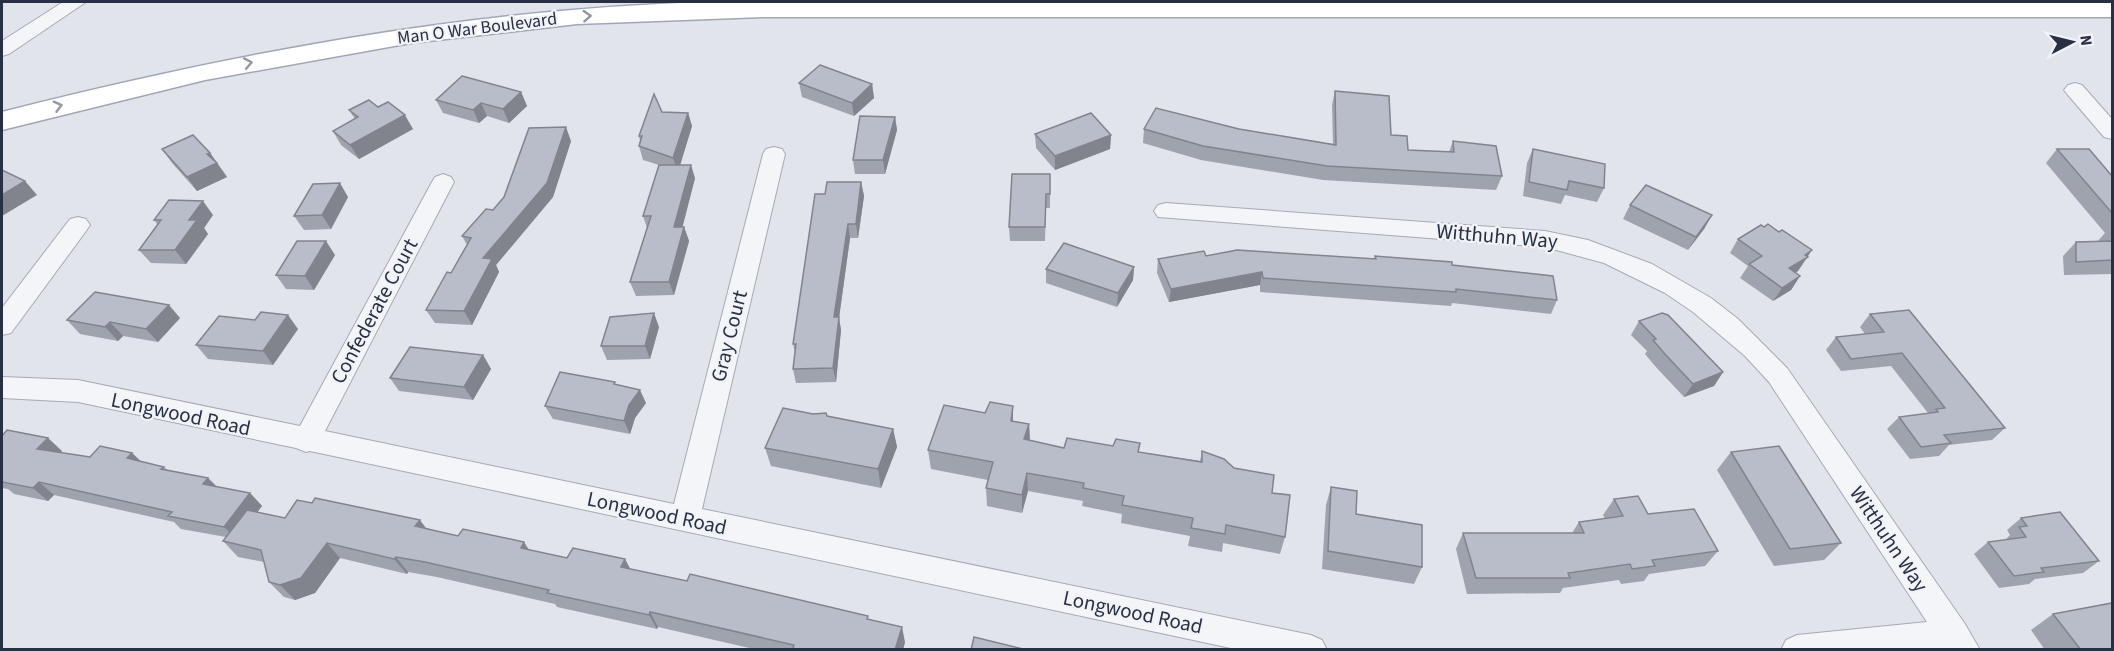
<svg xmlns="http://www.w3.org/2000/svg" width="2114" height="651" font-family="'Source Sans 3',sans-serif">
	<rect width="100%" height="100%" fill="#e1e4eb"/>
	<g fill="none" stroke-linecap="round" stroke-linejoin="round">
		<defs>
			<g id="street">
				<polygon points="63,2 86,2 9,54 2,56 2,41"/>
				<polygon points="2075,83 2082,85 2112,119 2112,139 2104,137 2068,95 2064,90 2068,85"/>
				<polygon points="774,147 782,149 785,154 702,509 1311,635 1322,640 1327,650 1240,650 310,451 306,452 296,448 78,402 2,398 2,377 78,380 300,426 432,182 435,177 443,174 451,177 454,182 325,431 674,504 763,154 766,149"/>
				<polygon points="1166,203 1545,231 1588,240 1652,264 1711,298 1738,319 1787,368 1965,624 1980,650 1781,650 1786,640 1797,635 1927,622 1769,382 1745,356 1693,312 1665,293 1604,263 1545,247 1158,217 1154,211 1158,205"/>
				<polygon points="78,217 86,219 90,225 86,231 11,333 2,335 2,308 70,219"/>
			</g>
			<path id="primary" d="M710,2H2112V17H763L577,24L411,43L205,80L2,130V112C234,53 469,9 710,2Z"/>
		</defs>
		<use href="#street" stroke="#a6aab6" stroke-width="2"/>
		<use href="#primary" stroke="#9fa7b7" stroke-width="3"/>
		<use href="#street" fill="#f4f5f9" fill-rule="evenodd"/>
		<use href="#primary" fill="#fff" fill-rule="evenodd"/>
	</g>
	<g fill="#9ea3ad">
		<polygon points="799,83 872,84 874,98 854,116 802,97"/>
		<polygon points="1335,91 1408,150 1449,152 1453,141 1502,176 1496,190 1323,180 1201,160 1143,143 1144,129 1239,129 1333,145 1332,105"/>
		<polygon points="521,92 527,106 509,123 487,116 479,123 443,113 436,100"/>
		<polygon points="378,107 413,129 359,159 341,145 333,131 355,119 349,110"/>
		<polygon points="688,113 692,126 680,165 695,178 682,227 684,227 689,241 674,295 636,296 630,282 647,228 643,216 659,165 643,160 639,146 640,141 639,136"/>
		<polygon points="895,117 897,130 885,174 855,174 853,160"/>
		<polygon points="1035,134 1111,135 1110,149 1055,170 1036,148"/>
		<polygon points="571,141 553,197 496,265 499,272 472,325 435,323 426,310 451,273 467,245 462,236 493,210"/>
		<polygon points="162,149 210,153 227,177 197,191 172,163"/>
		<polygon points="1533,149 1604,188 1597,202 1565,195 1561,204 1523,196 1527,163"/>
		<polygon points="2057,149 2112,176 2112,274 2064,275 2063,256 2076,242 2097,242 2105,233 2046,163"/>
		<polygon points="1050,174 1050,208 1046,208 1045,241 1010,241 1009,227"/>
		<polygon points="861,182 864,196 858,238 850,238 839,318 841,330 836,382 796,383 793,369 795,353 793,344 825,194"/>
		<polygon points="348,197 331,229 304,230 294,216"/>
		<polygon points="1630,205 1712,215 1704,229 1688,250 1623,219"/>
		<polygon points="213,215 204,228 208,234 186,264 151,263 139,250 158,225 154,220"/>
		<polygon points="1738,239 1807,257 1798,271 1795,272 1800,276 1791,290 1773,301 1740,278 1748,266 1730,253"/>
		<polygon points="335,255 314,290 286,289 276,275"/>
		<polygon points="1206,256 1374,259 1375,256 1452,265 1557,300 1551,314 1452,303 1451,306 1260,292 1260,285 1169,302 1157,273 1158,259"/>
		<polygon points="1134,267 1133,280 1117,307 1046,283 1046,269"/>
		<polygon points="1870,314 2005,428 1992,440 1949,445 1939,456 1910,459 1887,429 1899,417 1928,413 1891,366 1841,371 1826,350 1836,337 1865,334 1860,327"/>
		<polygon points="180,318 158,342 123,336 118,341 80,334 67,320"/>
		<polygon points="1639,321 1723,372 1714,386 1684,397 1655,366 1645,354 1647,351 1631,335"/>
		<polygon points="659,327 650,359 607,360 601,346"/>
		<polygon points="298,329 273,365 208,359 196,345"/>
		<polygon points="483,355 491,369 473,400 399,391 390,378"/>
		<polygon points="616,385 646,403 635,418 630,434 553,419 545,406"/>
		<polygon points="1013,406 1013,421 1029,424 1030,440 1064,448 1140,452 1200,461 1202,451 1234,468 1272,493 1285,537 1280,554 1223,543 1222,552 1188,546 1190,536 1121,523 1122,514 1082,506 1083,501 1028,491 1022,513 987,506 986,488 988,480 931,469 928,450 985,413"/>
		<polygon points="827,416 893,429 897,447 881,488 771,466 765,448"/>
		<polygon points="2,436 62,451 61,453 90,457 132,453 141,461 164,467 168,471 208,478 217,487 250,493 262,506 257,512 285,518 427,529 567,558 630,569 869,620 905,642 903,650 758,650 658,627 657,629 557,607 555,604 437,577 408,572 407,574 340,558 315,593 295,600 284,597 269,582 264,562 238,557 223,541 226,537 181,529 174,522 54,495 48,501 14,494 8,489 2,488"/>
		<polygon points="1731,452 1841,543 1824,560 1774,566 1717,470"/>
		<polygon points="1331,487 1356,514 1422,567 1414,584 1322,569 1326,505"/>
		<polygon points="1614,499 1648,514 1718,551 1705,566 1649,574 1644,581 1621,584 1619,580 1563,588 1560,593 1467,594 1456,549 1463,533 1572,533 1579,522 1605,519 1603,515"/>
		<polygon points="2021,518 2099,561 2083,573 2035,579 2029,584 1999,588 1974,554 1988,542 2005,540 2010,535 2007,530"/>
		<polygon points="2053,614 2112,650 2045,650 2031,630"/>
	</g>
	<g fill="#81848d">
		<polygon points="872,84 874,98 854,116 852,103"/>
		<polygon points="521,92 527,106 509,123 503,109"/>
		<polygon points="481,103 487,116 479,123 473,110"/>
		<polygon points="688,113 692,126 678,172 673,158"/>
		<polygon points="405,115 413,129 359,159 350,145"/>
		<polygon points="895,117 897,130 885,174 883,160"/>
		<polygon points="566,127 571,141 553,197 496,265 499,272 472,325 464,311 483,258"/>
		<polygon points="1111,135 1110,149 1055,170 1055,156"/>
		<polygon points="210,153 227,177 197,191 187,177 207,154"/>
		<polygon points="691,165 695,178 679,241 674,227"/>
		<polygon points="25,181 37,195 2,216 2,195"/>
		<polygon points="861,182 864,196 858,238 856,224"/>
		<polygon points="340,183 348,197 331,229 322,215"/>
		<polygon points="203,201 213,215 204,228 208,234 186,264 175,250 189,220"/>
		<polygon points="1712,215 1704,229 1688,250 1696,237"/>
		<polygon points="848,224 850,238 839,318 841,330 836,382 833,368 834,317"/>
		<polygon points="684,227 689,241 674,295 669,282"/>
		<polygon points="326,241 335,255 314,290 305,276"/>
		<polygon points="1812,250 1798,271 1780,282 1789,268 1805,255"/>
		<polygon points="1134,267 1133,280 1117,307 1118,293"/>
		<polygon points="1262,272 1260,285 1169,302 1171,289"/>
		<polygon points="1800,276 1791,290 1773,301 1782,288"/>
		<polygon points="169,305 180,318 158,342 146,329"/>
		<polygon points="654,313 659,327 650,359 645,346"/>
		<polygon points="288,315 298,329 273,365 263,351"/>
		<polygon points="110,322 123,336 118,341 105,327"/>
		<polygon points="483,355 491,369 473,400 464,387"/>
		<polygon points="1723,372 1714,386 1684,397 1693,384"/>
		<polygon points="640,390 646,403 635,418 630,434 624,421 629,405"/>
		<polygon points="1013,406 1013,425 1011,421"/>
		<polygon points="1029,424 1030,443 1024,439"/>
		<polygon points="893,429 897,447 881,488 878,469"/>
		<polygon points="48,438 62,451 52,462 37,449"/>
		<polygon points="132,453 145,466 127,458"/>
		<polygon points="1027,473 1028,491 1022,513 1022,495"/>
		<polygon points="208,478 221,491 203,484"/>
		<polygon points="39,482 54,495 48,501 33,488"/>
		<polygon points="250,493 262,506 237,539 224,527"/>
		<polygon points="420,520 431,535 415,526"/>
		<polygon points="524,542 534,558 521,548"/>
		<polygon points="327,543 340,558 315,593 295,600 280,585"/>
		<polygon points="396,557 408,572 407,574 394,559"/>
		<polygon points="625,559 633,574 621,567"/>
		<polygon points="650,612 658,627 657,629 649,615"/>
		<polygon points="902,627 905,642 903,650 895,650"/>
	</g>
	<g fill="#b8bdc9" stroke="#81848d" stroke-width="1.5">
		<polygon points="820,65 872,84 852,103 799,83"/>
		<polygon points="462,76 521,92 503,109 481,103 473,110 436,100"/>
		<polygon points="1335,91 1389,96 1391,135 1407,136 1408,150 1454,152 1453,141 1496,146 1502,176 1327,166 1203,146 1144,129 1156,108 1239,129 1336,145"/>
		<polygon points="654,94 662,112 688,113 673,158 639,146 642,136 639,136"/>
		<polygon points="369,100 378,107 388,102 405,115 350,145 333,131 358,117 349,110"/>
		<polygon points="1091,113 1111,135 1055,156 1035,134"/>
		<polygon points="860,116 895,117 883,160 853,160"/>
		<polygon points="566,127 547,183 483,258 492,259 464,311 426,310 447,272 451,273 471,238 462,236 486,209 493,210 504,197 529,128"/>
		<polygon points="193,135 210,153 207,154 217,163 187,177 162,149"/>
		<polygon points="1533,149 1605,164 1604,188 1569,181 1567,190 1529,182"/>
		<polygon points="2057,149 2089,149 2112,176 2112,213"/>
		<polygon points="659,165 691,165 674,227 684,227 669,282 630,282 651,216 643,216"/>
		<polygon points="2,170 25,181 2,195"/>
		<polygon points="1012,174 1050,174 1050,194 1046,194 1045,227 1009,227"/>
		<polygon points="827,182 861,182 856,224 848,224 834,317 839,317 833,368 793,369 796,344 793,344 815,194 825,194"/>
		<polygon points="340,183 322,215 294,216 313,184"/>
		<polygon points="1646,185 1712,215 1696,237 1630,205"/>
		<polygon points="169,200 203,201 189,220 197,220 175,250 139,250 161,220 154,220"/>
		<polygon points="1768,224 1779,232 1782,230 1812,250 1805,255 1808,257 1789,268 1800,276 1782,288 1749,264 1762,256 1738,239 1761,225 1764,227"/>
		<polygon points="297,241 326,241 305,276 276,275"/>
		<polygon points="2112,241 2112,260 2076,262 2076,242"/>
		<polygon points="1064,243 1134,267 1118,293 1046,269"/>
		<polygon points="1237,250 1376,259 1375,256 1452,262 1452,265 1553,276 1557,300 1456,289 1456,292 1263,278 1262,272 1171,289 1158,259 1204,251 1206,256"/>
		<polygon points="95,292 169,305 146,329 110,322 105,327 67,320"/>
		<polygon points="1909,310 2005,428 1944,435 1951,443 1921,447 1899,417 1938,412 1936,409 1945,408 1902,353 1851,359 1836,337 1884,332 1870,314"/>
		<polygon points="261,312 288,315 263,351 196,345 219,316 255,320"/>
		<polygon points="654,313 645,346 601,346 610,317"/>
		<polygon points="1662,313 1668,315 1723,372 1693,384 1664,353 1653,340 1656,339 1639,321"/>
		<polygon points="410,347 483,355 464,387 390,378"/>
		<polygon points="560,372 615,382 614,384 640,390 629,405 624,421 545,406"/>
		<polygon points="990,402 1013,406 1011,421 1029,424 1024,439 1064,448 1067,438 1113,446 1116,439 1140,443 1138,452 1202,462 1202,451 1224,459 1234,468 1274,475 1272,493 1290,495 1285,537 1226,525 1225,534 1191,528 1193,518 1122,505 1124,496 1083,488 1084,483 1027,473 1022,495 986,488 993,462 928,450 944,405 985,413"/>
		<polygon points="783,408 813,414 826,413 827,416 893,429 878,469 765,448"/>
		<polygon points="7,430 48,438 37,449 90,457 100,446 132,453 127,458 164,467 161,469 208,478 203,484 250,493 224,527 168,516 172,512 39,482 33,488 2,482 2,436"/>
		<polygon points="1779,446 1841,543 1790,549 1731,452"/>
		<polygon points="1331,487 1357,491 1356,514 1422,525 1422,567 1328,551"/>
		<polygon points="1638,496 1648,514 1694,509 1718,551 1652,560 1655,566 1632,569 1630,564 1568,573 1570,578 1476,578 1463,533 1584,533 1579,522 1623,516 1614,499"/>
		<polygon points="315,498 420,520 415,526 458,536 463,529 524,542 521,548 567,558 573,548 625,559 621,567 687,581 690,574 868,616 867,619 902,627 895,650 798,650 793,648 794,645 650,612 649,615 547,593 549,590 425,562 396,557 394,559 327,543 301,578 280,585 269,582 261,550 223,541 247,510 285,518 297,500 312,503"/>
		<polygon points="2060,512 2099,561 2041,568 2044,572 2014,576 1988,542 2026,537 2019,527 2027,526 2021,518"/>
		<polygon points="2112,603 2112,650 2081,650 2053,614"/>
		<polygon points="974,637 1027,650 971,650"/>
	</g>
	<defs><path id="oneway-chevron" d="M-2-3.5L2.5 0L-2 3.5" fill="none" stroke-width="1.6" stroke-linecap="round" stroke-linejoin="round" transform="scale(1.5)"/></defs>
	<g stroke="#9498a2">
		<use href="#oneway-chevron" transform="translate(587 16) rotate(-4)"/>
		<use href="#oneway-chevron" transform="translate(248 63) rotate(-11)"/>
		<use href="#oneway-chevron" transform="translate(58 106) rotate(-15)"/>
	</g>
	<g text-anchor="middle" stroke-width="4.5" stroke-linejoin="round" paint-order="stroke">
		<g font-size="18" fill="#283044" stroke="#f1f3f8">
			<text transform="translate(477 28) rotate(-7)" y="6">Man O War Boulevard</text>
		</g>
		<g font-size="21" fill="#283044" stroke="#f1f3f8">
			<text transform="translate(1497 236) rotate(5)" y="7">Witthuhn Way</text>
			<text transform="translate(374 311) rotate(-62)" y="7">Confederate Court</text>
			<text transform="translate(729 336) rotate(-76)" y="7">Gray Court</text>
			<text transform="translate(181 414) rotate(12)" y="7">Longwood Road</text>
			<text transform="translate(657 513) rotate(12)" y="7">Longwood Road</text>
			<text transform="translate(1889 539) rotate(56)" y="7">Witthuhn Way</text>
			<text transform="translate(1133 612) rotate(12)" y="7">Longwood Road</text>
		</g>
	</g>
	<rect width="2114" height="651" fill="none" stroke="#283044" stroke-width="6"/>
	<g transform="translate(2072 42) rotate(83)" stroke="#f1f3f8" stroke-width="4.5" paint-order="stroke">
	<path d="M0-4.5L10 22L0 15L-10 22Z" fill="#283044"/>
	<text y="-9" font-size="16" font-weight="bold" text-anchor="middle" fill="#283044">N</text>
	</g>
</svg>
